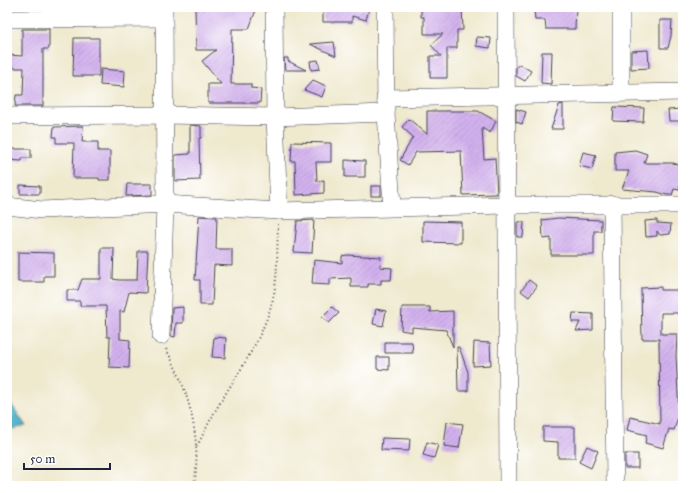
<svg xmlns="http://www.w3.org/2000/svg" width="690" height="493" font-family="'IM FELL Great Primer',serif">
	<defs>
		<pattern id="water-ripples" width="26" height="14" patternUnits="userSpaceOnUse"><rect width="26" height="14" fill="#45adc4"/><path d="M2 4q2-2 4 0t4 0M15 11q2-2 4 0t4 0" fill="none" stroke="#398ca0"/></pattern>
		<pattern id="building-hatch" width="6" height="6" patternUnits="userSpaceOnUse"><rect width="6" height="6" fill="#d2b1ed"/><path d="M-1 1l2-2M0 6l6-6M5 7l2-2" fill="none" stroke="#b498cc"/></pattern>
	</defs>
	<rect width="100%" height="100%" fill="#fff"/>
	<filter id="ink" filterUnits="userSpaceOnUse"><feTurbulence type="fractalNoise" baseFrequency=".025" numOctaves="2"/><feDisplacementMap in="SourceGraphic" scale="8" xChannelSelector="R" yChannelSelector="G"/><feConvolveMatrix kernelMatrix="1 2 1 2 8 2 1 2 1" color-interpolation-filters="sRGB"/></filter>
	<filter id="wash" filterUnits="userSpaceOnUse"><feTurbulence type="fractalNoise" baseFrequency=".012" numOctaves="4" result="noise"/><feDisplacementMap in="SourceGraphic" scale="16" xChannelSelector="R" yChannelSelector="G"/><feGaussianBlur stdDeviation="0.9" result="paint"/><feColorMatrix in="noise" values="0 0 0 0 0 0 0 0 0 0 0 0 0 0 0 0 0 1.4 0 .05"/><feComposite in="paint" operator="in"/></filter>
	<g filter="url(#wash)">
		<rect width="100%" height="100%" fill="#efe9ce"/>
		<polygon fill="url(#water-ripples)" stroke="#346880" points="7,398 26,426 7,430"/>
		<g id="blocks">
			<g fill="url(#building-hatch)">
				<polygon points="195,7 257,7 249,29 232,29 231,84 251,84 251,88 261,89 260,103 208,103 208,84 221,84 202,61 216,50 196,50"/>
				<polygon points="421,7 462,7 463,30 457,30 457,48 447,48 447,78 430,78 430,56 441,56 431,45 443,34 424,34 424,17 421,17"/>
				<polygon points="534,7 576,7 575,29 546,29 545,20 535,20"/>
				<polygon points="369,9 366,20 352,16 352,22 323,22 323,10"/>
				<polygon points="660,20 672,20 671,36 668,48 660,48"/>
				<polygon points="22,29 49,29 49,49 43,49 43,106 15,106 16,95 23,95 24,68 9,68 9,55 22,56"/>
				<polygon points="477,37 491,38 490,48 476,46"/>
				<polygon points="74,38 99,38 99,76 73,76"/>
				<polygon points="334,42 336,56 310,44"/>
				<polygon points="648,50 649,68 631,69 631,51"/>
				<polygon points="542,52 552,52 551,84 541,83"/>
				<polygon points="284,58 288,58 288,61 306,70 285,70"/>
				<polygon points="318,60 320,69 311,70 310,61"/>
				<polygon points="519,64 531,71 525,81 516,76 516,68"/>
				<polygon points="101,69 125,71 124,87 100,85"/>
				<polygon points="313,80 326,86 322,97 304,90"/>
				<polygon points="563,104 563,129 551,129 559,105"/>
				<polygon points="614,107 644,108 643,122 613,121"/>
				<polygon points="516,109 526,112 522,124 516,122"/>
				<polygon points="681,109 682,121 669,121 668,110"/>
				<polygon points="427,111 478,111 496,121 490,133 482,128 484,159 495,158 497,194 463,195 461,151 416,152 408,165 400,160 413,137 402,127 409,119 427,134"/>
				<polygon points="190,125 201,126 201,138 199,138 200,180 175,181 175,155 190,154"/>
				<polygon points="83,126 82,142 98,142 98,151 110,151 110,180 99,180 99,178 73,178 74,143 56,143 56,137 53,137 54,127"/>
				<polygon points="292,142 331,143 331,162 316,162 317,181 324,180 324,193 296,195 295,161 291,161"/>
				<polygon points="7,149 31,149 31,158 22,158 22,161 7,160"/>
				<polygon points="635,150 647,154 644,163 673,163 683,166 683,174 679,190 674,189 672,195 667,195 657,192 622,189 629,171 615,171 615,152"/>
				<polygon points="583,152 596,155 592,169 579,166"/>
				<polygon points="345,160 365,161 365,177 345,177"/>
				<polygon points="127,184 152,184 152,195 126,196"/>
				<polygon points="20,185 40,186 40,194 20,194"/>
				<rect x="371" y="186" width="10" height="10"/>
				<polygon points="199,216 217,217 216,249 232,249 232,266 214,265 212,305 200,305 200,280 195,280"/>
				<polygon points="558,218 601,220 601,231 594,231 594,255 551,255 551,238 543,239 542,220"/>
				<polygon points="314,220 312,253 294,252 297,221"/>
				<polygon points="657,220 657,223 671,224 670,234 660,235 657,231 657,236 646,237 645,221"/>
				<polygon points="423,221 461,222 461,243 423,242"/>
				<polygon points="517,222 524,222 523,237 517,237"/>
				<polygon points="101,248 114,248 113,279 119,280 137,280 138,251 148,251 146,293 129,292 124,312 120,311 120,339 130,340 129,368 109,367 110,337 107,337 106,306 80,306 80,301 67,301 67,290 78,290 82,279 101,279"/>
				<polygon points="18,252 54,253 54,276 44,276 44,282 18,282"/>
				<polygon points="347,255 381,257 380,267 392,268 391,280 381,280 381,284 368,284 368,287 351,287 351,278 330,279 330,285 312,284 314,260 342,263 342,256"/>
				<polygon points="529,280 537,286 529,297 521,291"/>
				<polygon points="661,287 661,290 680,290 681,313 661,313 661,334 677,334 676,356 679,414 674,430 669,429 663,448 645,443 647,435 627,430 630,417 660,424 659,339 642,339 641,288"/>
				<polygon points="183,307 183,323 176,323 175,337 171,336 172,308"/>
				<polygon points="332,307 339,313 329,323 322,317"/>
				<polygon points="402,307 430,307 430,312 453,311 453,347 446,330 412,327 412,332 401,330"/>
				<polygon points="376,309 386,311 383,326 373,324"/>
				<polygon points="573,313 593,314 593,330 576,331 580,322 572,322"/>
				<polygon points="214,337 226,338 225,358 212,357"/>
				<polygon points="385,342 412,342 413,353 385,353"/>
				<polygon points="474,342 490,343 491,365 473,366"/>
				<polygon points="457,347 459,347 468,372 468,391 458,391"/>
				<polygon points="377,357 389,357 389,370 377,369"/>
				<polygon points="447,422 463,424 459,448 444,446"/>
				<polygon points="543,427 575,427 575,458 558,458 558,442 543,441"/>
				<polygon points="382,438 410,439 409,451 381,450"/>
				<polygon points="427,442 438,445 434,458 423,455"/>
				<polygon points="587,446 598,451 591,468 579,462"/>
				<rect x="625" y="454" width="13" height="14"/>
			</g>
		</g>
	</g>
	<g filter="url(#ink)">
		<use href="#blocks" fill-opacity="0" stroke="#414051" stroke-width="1"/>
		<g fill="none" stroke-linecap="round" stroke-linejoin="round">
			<defs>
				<g id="minor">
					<polyline points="274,7 275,117 279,211"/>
					<polyline points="385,7 386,113 392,207"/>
					<polyline points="506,7 508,486"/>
					<polyline points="621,7 621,93"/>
					<polyline points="7,19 164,18"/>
					<polyline points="385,98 683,92"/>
					<polyline points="7,116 163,115 275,117 386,113"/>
					<polyline points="612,204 615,486"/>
					<polyline points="7,206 42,210 165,204 279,211 506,205 683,205"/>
					<polyline points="161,336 165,204 164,7"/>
				</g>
			</defs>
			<use href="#minor" stroke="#414051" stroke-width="18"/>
			<g stroke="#414051" stroke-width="2" stroke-dasharray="1 3" stroke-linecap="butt">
				<path d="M166,349C189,391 202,438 194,486"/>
				<path d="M197,446C203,435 208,424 214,413C236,375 265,338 274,294C278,271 277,247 278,224"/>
			</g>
			<use href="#minor" stroke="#fff" stroke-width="17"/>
		</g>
	</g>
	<rect width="690" height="493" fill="none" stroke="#fff" stroke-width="24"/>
	<path d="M24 463v6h86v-6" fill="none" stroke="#22223b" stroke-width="2"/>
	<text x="30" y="463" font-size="12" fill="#22223b" stroke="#ffffff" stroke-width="3" paint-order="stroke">50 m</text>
</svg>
